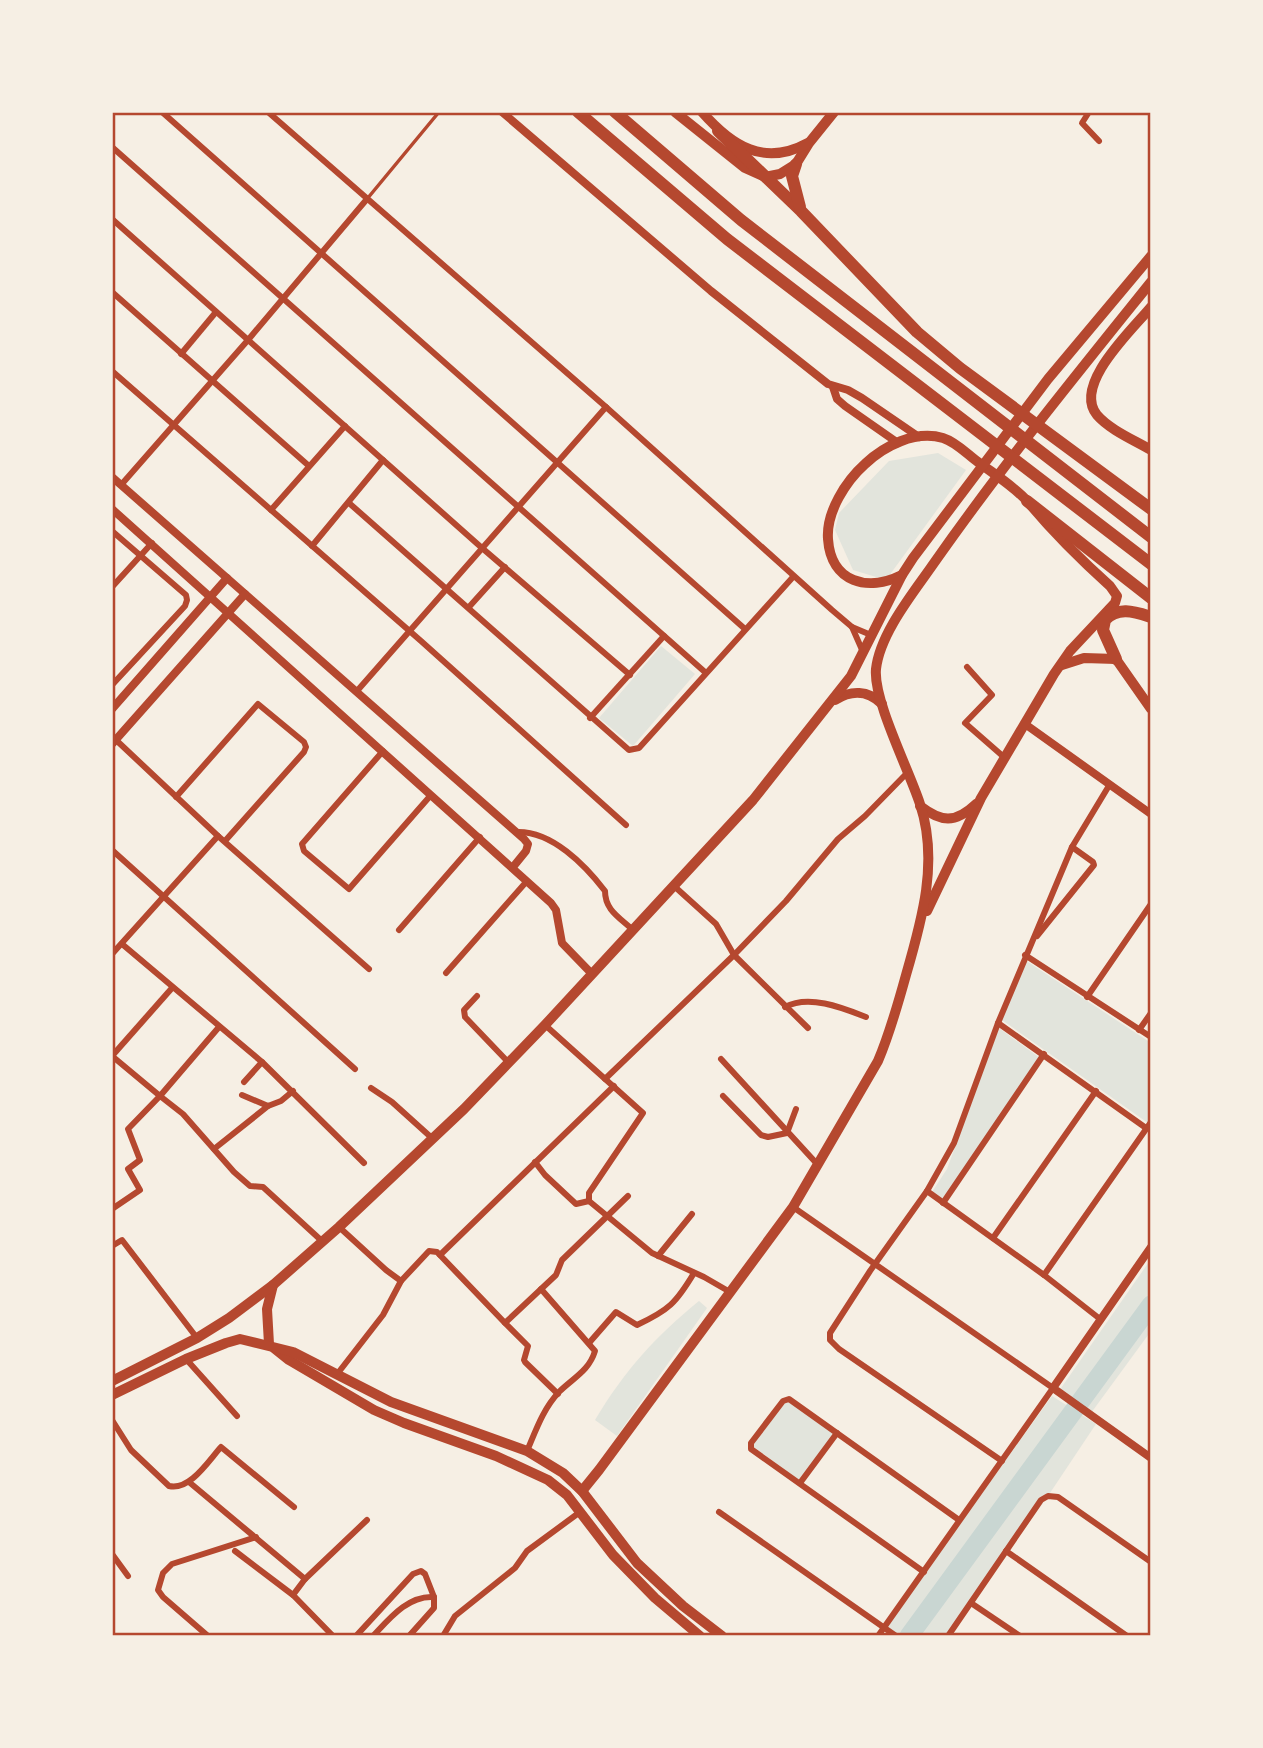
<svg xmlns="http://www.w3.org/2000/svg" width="1263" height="1748" font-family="Georgia,serif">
	<rect width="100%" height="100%" fill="#f6efe4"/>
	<g fill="#e2e4dc">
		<polygon points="938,453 966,470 886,580 853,570 835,530 839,513 889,461"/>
		<polygon points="661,646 695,674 633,746 599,718"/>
		<polygon points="1025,960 1151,1043 1151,1119 1148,1123 1002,1020"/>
		<polygon points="999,1028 1040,1058 944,1200 932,1192 947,1169"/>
		<polygon points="1151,1259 1151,1300 1075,1405 1059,1391"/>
		<path d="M699,1301L707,1308L617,1436L595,1420C624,1371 656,1336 699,1301Z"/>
		<polygon points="1151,1314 1151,1331 1091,1413 1082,1409"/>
		<polygon points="1052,1396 1096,1424 1048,1496 948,1636 893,1636 885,1628"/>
		<polygon points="787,1401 835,1433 800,1481 751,1445"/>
	</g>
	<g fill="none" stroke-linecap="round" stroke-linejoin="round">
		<polyline stroke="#c9d6d2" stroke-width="19" points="909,1636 1151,1305"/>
		<polyline stroke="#b5482f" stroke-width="3.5" points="367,199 439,112"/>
		<g stroke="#b5482f" stroke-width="6">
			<polyline points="162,112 745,629"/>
			<polyline points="268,112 606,407 832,610 852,627 871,635"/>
			<polyline points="1089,112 1082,123 1099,141"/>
			<polyline points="112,147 706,673"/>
			<polyline points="112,219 482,548 630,675"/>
			<polyline points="112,292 309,466"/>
			<polyline points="181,354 216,312"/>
			<polyline points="112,371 421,641 626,825"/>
			<polyline points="121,485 248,340 367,199"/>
			<polyline points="349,503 629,750 639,748 793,577"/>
			<polyline points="271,510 345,426"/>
			<polyline points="112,531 186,595 187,600 185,606 112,685"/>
			<polyline points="312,546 383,460"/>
			<polyline points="112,587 152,543"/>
			<polyline points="469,607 505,567"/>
			<polyline points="852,627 863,652"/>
			<polyline points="967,667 992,695 965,723 1005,758"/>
			<polyline points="357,691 606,407"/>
			<polyline points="590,718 664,636"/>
			<polyline points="116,740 218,836 369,969"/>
			<polyline points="383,751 302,844 304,851 349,889 431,795"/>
			<polyline points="176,797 258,704 304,742 306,747 304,752 225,841"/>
			<path d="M517,832C552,831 585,865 605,891C605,910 619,917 633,930"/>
			<polyline points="112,850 355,1069"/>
			<polyline points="674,886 716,924 734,955 808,1028"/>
			<polyline points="399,930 480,837"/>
			<polyline points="1037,936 1094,865 1093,862 1072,847"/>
			<polyline points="122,944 262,1062 364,1163"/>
			<polyline points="112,954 218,836"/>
			<polyline points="1025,955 1151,1037"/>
			<polyline points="446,973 527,881"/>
			<polyline points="477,996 464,1010 465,1017 509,1063"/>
			<polyline points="1087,997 1151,904"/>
			<path d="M785,1007C809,994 843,1008 866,1017"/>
			<polyline points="998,1023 1146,1128"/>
			<polyline points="545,1025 643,1113 589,1193 589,1201 652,1253 704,1277 730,1292"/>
			<polyline points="1139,1030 1151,1013"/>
			<polyline points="112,1056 160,1096 219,1027"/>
			<polyline points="112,1056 172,988"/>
			<polyline points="721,1059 818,1165"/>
			<polyline points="605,1079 734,955 786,901 838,839 865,816 908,772"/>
			<polyline points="244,1082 262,1062"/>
			<polyline points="371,1088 392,1102 433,1139"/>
			<polyline points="242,1095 268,1106 281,1101 293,1091"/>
			<polyline points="723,1096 761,1135 768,1137 787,1133"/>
			<polyline points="787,1133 796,1109"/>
			<polyline points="214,1149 268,1106"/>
			<polyline points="535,1162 545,1175 576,1204 589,1201"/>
			<polyline points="927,1191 1044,1275 1100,1319"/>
			<polyline points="943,1203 1044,1054"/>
			<polyline points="793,1207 1053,1388 878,1636"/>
			<polyline points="112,1209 140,1190 128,1169 140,1160 128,1129 160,1096 183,1114 234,1172 250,1186 263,1187 323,1242"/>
			<polyline points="339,1227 386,1270 401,1281"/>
			<polyline points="993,1238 1096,1091"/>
			<polyline points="112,1246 122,1240 197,1338"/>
			<polyline points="440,1255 614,1086"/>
			<polyline points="658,1256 692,1214"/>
			<polyline points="1044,1275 1151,1122"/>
			<path d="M589,1343L616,1312L637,1325C669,1310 676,1303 694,1273"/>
			<polyline points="186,1359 237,1416"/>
			<polyline points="338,1373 383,1315 401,1281 429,1251 437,1252 505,1323"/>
			<polyline points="558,1394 525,1362 524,1360 528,1346 505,1323 556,1275 562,1260 628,1196"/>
			<path d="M112,1420L131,1450L169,1486C190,1491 209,1460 221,1447L294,1507"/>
			<path d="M527,1451C536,1430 543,1409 559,1392C573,1378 589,1371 595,1351L541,1289"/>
			<polyline points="1002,1461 839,1349 830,1340 830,1333 870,1271 927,1191 954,1143 998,1023 1072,847 1110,784"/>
			<polyline points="189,1482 305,1579"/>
			<polyline points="800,1483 837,1433"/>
			<polyline points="719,1512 896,1636"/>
			<polyline points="235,1551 293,1595"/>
			<polyline points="1006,1551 1127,1636"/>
			<polyline points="112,1554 128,1576"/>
			<polyline points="924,1572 751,1449 751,1443 783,1401 789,1399 959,1520"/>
			<polyline points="971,1603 1020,1636"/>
			<polyline points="208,1636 163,1597 158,1590 163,1573 172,1564 256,1537"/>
			<polyline points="333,1636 293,1595 305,1579 367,1520"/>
			<polyline points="356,1636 413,1574 421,1571 425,1574 434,1597 434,1608 409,1636"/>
			<path d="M373,1636C389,1619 408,1595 434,1597"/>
			<polyline points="443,1636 455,1616 515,1568 527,1551 580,1512"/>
			<polyline points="948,1636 1041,1500 1048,1496 1058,1497 1151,1562"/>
		</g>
		<g stroke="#b5482f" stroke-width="8">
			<polyline points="502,112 711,291 828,384 848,390 862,398 919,437"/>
			<polyline points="833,387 837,399 845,406 898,443"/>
			<polyline points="112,477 524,839 528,844 526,851 513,867"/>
			<polyline points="112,509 551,903 556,910 562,943 592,974"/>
			<polyline points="112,709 227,578"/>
			<polyline points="1025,724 1151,814"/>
			<polyline points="112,744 245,594"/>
			<polyline points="1151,1247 1053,1388 1151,1458"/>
		</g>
		<g stroke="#b5482f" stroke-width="10">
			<polyline points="675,112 745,168 765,177 780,174 796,164 809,143 834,112"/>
			<path d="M702,112C732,146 764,167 808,143"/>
			<path d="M1151,307C1133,329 1072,385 1097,415C1110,430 1134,440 1151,450"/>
			<path d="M902,575C868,592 831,583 828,539C826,512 846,481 865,464C884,446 915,430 943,438C956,442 967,454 978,462C994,474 1015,487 1028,502C1053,532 1080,559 1110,586L1117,596L1115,603L1070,651L1054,674L981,798L927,911"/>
			<polyline points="1062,665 1084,658 1116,659 1151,709"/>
			<path d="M835,700C851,690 868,690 882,704"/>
			<path d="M920,806C941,822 955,824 976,804"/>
			<polyline points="269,1344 267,1309 273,1285"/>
			<polyline points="274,1348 289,1360 374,1410 404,1423 496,1456 548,1480 567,1495 613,1555 655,1598 700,1636"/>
			<polyline points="112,1381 197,1338 229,1318 273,1285 339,1227 464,1109 545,1025 753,800 851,676 902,575 913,558 1048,379 1151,256"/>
			<polyline points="112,1395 186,1359 226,1343 240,1339 293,1352 391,1402 527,1451 563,1473 582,1491 637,1563 683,1606 722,1636"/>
			<path d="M582,1491L599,1470L793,1207L878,1061C890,1033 898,1004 906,975C922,920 939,861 920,804C909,770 873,700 876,669C880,633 914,592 934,563C1002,466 1077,374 1151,282"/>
		</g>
		<g stroke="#b5482f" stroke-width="12">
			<polyline points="578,112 727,239 1151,564"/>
			<polyline points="615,112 741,220 1151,537"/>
			<polyline points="718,131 801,211 917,332 960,368 1151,509"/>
			<polyline points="796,164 792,176 800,207"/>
			<polyline points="1027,501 1151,598"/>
			<path d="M1116,659L1103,630L1105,620C1118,606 1135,612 1151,617"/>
		</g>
	</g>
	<rect width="1263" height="1748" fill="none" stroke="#f6efe4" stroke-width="228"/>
	<rect x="114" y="114" width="1035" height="1520" fill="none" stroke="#b5482f" stroke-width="2.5"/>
</svg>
